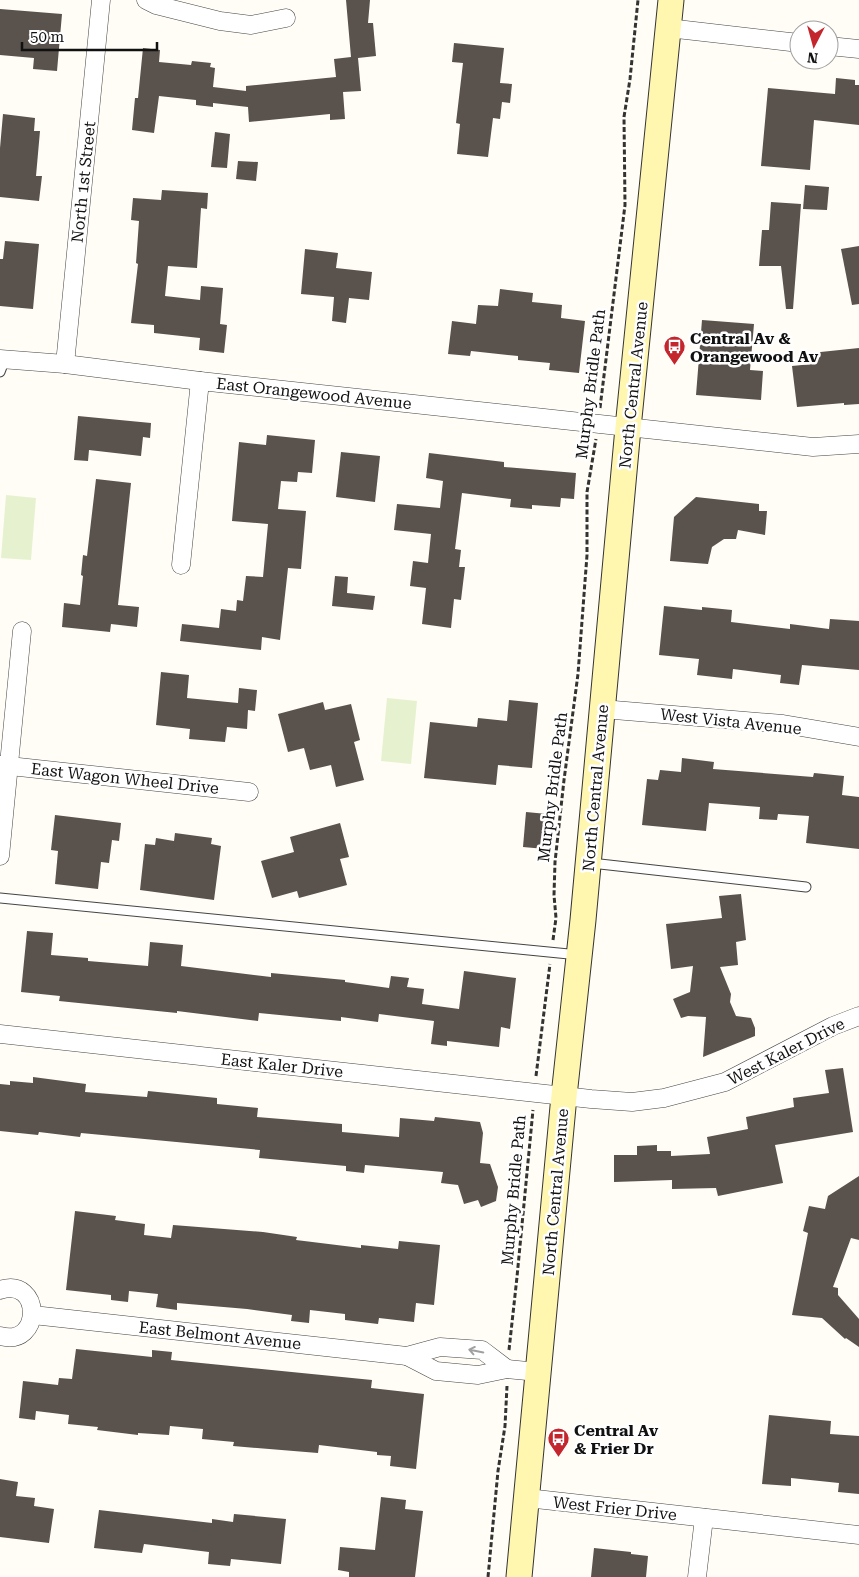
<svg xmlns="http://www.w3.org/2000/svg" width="859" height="1577" font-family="'Roboto Serif',serif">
	<rect width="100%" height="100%" fill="#fffdf5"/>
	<g fill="#e6f2cf">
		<polygon points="6,495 36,498 31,560 1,558"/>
		<polygon points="387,698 417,701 411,764 381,761"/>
	</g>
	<g fill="#5a524d">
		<polygon points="346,0 370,0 368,23 373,23 376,56 358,58 361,91 343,92 345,119 330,120 330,114 249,122 248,107 213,103 213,107 196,105 196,100 159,96 154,133 132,130 135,98 138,98 143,48 160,50 159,62 191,65 192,61 211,63 210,67 215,68 213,87 246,91 246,86 336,77 334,59 351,57"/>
		<polygon points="0,9 62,14 57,71 33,69 34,58 0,55"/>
		<polygon points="454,43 504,48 500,83 512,84 510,103 502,102 500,119 493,118 488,157 457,154 460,124 456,123 463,63 452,62"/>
		<polygon points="836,78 855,80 855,85 859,85 859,125 814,120 810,170 761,166 768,88 835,94"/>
		<polygon points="3,114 35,118 34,131 40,131 36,176 42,176 39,201 0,197 0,148"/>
		<polygon points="215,132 230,134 227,168 211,167"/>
		<polygon points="238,161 258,162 256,181 236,179"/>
		<polygon points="805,185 829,187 827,210 803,209"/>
		<polygon points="162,190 208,193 207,209 201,208 197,268 168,266 165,296 200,300 201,286 223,288 220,324 227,325 224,353 199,350 200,338 154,333 154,325 131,323 138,264 136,263 139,221 131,220 133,198 161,200"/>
		<polygon points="771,202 801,204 793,309 786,309 781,266 759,266 762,230 769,230"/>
		<polygon points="5,241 39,244 33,309 0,306 0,259 3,259"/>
		<polygon points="859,246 859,304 852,305 841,249"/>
		<polygon points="305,249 338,253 336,268 372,272 369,300 349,298 346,323 332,321 334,297 301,294"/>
		<polygon points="500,289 533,293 532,302 562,305 561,318 585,321 579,373 549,370 550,363 518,360 518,356 471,351 470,356 448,354 452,321 476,324 478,305 498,306"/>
		<polygon points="702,320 754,324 750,370 763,371 761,400 696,395"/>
		<polygon points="859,348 859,404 844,405 844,403 797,407 792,366 812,364 811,353"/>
		<polygon points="78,416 151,423 150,438 143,437 141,456 89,450 88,461 74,460"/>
		<polygon points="267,435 315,440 312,473 298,472 297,482 281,481 278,509 306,511 301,569 288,568 280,640 262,637 261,650 180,641 182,624 219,628 221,609 236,611 237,600 243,601 246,576 263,577 268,524 232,521 239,442 266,445"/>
		<polygon points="341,452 380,456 375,502 336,497"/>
		<polygon points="429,453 504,462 504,467 576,473 574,499 561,498 560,507 532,505 532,509 510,507 511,499 462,493 455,549 461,550 459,567 465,567 461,600 454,599 451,628 422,624 426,588 410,586 413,561 428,563 431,534 394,530 397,504 440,508 443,481 426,478"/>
		<polygon points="96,479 131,483 118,605 139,607 137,627 111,624 110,632 62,627 64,603 80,605 83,576 81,575 83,555 87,556"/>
		<polygon points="696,497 759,504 759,511 767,511 765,535 738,530 736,539 724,539 712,547 708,564 670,561 674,517"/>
		<polygon points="335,576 348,577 347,593 375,596 373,610 332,606"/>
		<polygon points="664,606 702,610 702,607 732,610 731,622 790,629 790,624 829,629 830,619 859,621 859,670 802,665 799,685 780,683 781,675 733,669 732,679 697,675 699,659 659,655"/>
		<polygon points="161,672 189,675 187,698 238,703 239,688 257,690 255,711 248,710 247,729 227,727 225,742 189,739 190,729 156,725"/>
		<polygon points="509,700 538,703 532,768 498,765 496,785 424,778 430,722 477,727 478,718 507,721"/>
		<polygon points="323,702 325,710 351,704 360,740 354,742 364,780 336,787 331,765 310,770 304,748 288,752 278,714"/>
		<polygon points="682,758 714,762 713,769 813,777 814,773 844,776 842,795 859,797 859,849 806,843 809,816 778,814 777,820 759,819 760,807 709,803 706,831 642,825 647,779 658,780 660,770 681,772"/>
		<polygon points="526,812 547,814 545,849 523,847"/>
		<polygon points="55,815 121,823 119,841 112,840 109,863 101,862 98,889 55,884 58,851 51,850"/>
		<polygon points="340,823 349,857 340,859 347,885 299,898 297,891 272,898 261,861 294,852 290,837"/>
		<polygon points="175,833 212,838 211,844 221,846 214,900 140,890 145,844 155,845 156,838 174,841"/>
		<polygon points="741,894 746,940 736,942 738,965 720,967 731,994 730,1002 736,1016 751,1018 755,1028 755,1036 703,1057 706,1017 688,1016 681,1018 673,999 690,992 693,966 671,969 666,924 722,918 719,896"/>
		<polygon points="27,931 53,933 51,955 88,958 88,961 148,966 150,942 183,945 181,966 271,977 271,973 345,980 345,982 389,988 391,976 409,978 407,987 424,989 422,1004 459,1009 464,971 516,978 510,1029 501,1027 499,1047 447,1041 447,1046 431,1044 434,1021 379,1014 378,1022 341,1017 341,1021 259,1013 258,1021 177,1011 177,1013 59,1001 60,996 21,992"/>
		<polygon points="843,1068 853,1132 775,1145 783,1183 718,1196 716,1188 672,1189 672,1180 614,1182 614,1155 637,1155 637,1146 657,1145 657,1151 671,1151 671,1156 710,1154 707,1137 748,1129 746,1117 794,1107 793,1098 829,1093 825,1070"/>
		<polygon points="33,1077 86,1084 85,1092 147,1097 148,1091 217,1098 217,1104 258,1108 257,1117 342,1124 342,1132 399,1137 400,1118 434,1121 435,1117 480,1122 483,1133 480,1163 490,1164 498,1187 496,1201 481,1207 478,1200 464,1204 458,1185 441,1183 443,1172 365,1165 364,1173 346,1171 346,1166 259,1158 260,1150 81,1133 80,1137 39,1132 38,1135 0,1131 0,1084 10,1085 10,1081 33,1083"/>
		<polygon points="859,1176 859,1240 851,1238 833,1287 838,1288 838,1295 859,1319 859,1347 846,1338 845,1339 822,1318 792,1315 808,1233 803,1231 809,1206 825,1209 828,1196"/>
		<polygon points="75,1211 116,1216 115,1220 145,1224 144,1235 171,1238 173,1225 263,1232 297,1237 296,1240 361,1248 361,1245 398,1249 399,1241 440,1245 434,1305 416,1303 414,1322 379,1318 378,1324 345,1320 345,1314 310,1310 309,1323 291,1321 292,1315 247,1309 177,1303 177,1310 156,1307 158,1294 129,1291 128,1302 111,1300 111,1295 66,1290"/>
		<polygon points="76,1349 152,1357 152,1350 172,1352 171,1360 372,1380 371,1388 424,1394 416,1469 390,1466 391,1456 377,1455 377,1452 319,1445 318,1453 233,1446 234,1442 202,1439 203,1429 170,1426 169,1435 138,1433 138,1435 97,1430 98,1427 68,1424 69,1415 36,1411 35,1420 19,1418 23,1381 58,1385 59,1378 72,1379"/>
		<polygon points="769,1415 831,1421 830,1434 859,1436 859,1494 838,1492 839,1483 791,1478 791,1486 762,1484"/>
		<polygon points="0,1479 18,1482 16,1496 35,1498 34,1506 54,1509 49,1543 0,1537"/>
		<polygon points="381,1497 406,1500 405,1509 423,1511 415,1577 349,1577 349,1572 338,1570 340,1547 375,1550"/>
		<polygon points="99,1510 212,1523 212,1519 233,1522 234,1514 286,1519 281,1564 231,1559 230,1566 208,1564 209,1552 144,1544 142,1553 94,1548"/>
		<polygon points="594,1548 631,1552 631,1554 648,1556 646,1577 591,1577"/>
	</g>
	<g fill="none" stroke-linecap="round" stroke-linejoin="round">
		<defs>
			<g id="service">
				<polyline points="0,372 5,359"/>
				<polyline points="591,863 806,887"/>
				<polyline points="0,898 579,955"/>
			</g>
			<g id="minor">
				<polyline points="146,0 156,5 220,21 251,25 286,18"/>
				<polyline points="668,28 799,43"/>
				<polyline points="829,46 859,49"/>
				<polyline points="0,359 65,364 200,381 813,447 859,444"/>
				<polyline points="65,364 101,0"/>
				<polyline points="181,565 200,381"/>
				<polyline points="602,709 783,724 859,737"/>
				<polyline points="0,765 249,792"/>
				<polyline points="0,856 22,631"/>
				<polyline points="0,1034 591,1099 632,1102 664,1098 725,1082 833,1026 859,1016"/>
				<path d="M0,1290C42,1276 43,1348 0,1336"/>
				<polyline points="33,1315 407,1356 440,1347 482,1350 507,1369"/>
				<polyline points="407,1356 436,1371 478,1375 507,1369 538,1372"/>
				<polyline points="527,1498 859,1535"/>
				<polyline points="697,1577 704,1518"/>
			</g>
			<polyline id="secondary" points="519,1577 564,1096 583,920 628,428 671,0"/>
		</defs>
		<use href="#service" stroke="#444" stroke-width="11"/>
		<use href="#minor" stroke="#444" stroke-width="19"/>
		<use href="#secondary" stroke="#333" stroke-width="27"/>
		<g stroke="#333" stroke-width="3" stroke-dasharray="5 2.5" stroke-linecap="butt">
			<polyline points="600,408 625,205 624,117 630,79 638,0"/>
			<polyline points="553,940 556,918 554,895 555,862 564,780 578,674 587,555 587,492 596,439"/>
			<polyline points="536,1076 550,964"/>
			<polyline points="509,1350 517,1277 533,1110"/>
			<polyline points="488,1577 498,1471 505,1426 507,1386"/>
		</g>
		<use href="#service" stroke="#fff" stroke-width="9"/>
		<use href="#minor" stroke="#fff" stroke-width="18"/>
		<use href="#secondary" stroke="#fff6b0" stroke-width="25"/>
	</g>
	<defs><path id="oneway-shaft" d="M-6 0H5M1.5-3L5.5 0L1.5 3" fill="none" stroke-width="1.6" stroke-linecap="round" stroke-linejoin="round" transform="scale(1.25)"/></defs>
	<use stroke="#a0a0a0" href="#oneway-shaft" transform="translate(476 1351) rotate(-169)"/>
	<defs>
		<symbol id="bus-pin" viewBox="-11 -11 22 30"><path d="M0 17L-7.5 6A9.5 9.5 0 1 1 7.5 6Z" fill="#c4262e" stroke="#fff"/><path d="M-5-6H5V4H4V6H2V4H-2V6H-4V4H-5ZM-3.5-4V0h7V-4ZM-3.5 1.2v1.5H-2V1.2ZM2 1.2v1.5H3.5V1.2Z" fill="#fff"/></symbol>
	</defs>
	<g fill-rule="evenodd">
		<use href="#bus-pin" x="662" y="334" width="25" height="34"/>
		<use href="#bus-pin" x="546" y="1426" width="25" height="34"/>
	</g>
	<g text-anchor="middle" stroke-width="5" stroke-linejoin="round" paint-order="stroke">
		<g font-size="16" fill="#111" stroke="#fff">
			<text transform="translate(83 182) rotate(-84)" y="6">North 1st Street</text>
			<text transform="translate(590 384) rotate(-83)" y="6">Murphy Bridle Path</text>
			<text transform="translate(633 385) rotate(-84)" y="6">North Central Avenue</text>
			<text transform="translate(314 393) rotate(6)" y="6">East Orangewood Avenue</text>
			<text transform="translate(731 721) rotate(6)" y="6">West Vista Avenue</text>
			<text transform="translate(125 778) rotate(6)" y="6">East Wagon Wheel Drive</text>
			<text transform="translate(552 787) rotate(-83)" y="6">Murphy Bridle Path</text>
			<text transform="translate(595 788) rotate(-85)" y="6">North Central Avenue</text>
			<text transform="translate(786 1051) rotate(-27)" y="6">West Kaler Drive</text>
			<text transform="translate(282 1065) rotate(6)" y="6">East Kaler Drive</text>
			<text transform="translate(513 1190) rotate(-85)" y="6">Murphy Bridle Path</text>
			<text transform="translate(555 1192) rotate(-85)" y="6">North Central Avenue</text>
			<text transform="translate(220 1335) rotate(6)" y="6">East Belmont Avenue</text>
			<text transform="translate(615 1508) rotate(6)" y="6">West Frier Drive</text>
		</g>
		<g font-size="16" font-weight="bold" fill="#111" stroke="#fff" text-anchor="start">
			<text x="690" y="344">Central Av &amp;<tspan x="690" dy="18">Orangewood Av</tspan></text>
			<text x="574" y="1436">Central Av<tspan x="574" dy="18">&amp; Frier Dr</tspan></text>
		</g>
	</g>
	<g transform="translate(814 45) rotate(186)"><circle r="24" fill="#ffffff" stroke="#a0a0a0"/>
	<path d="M0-4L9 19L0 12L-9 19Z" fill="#c4262e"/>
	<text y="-8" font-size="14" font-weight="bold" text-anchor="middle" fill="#111111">N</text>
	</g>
	<path d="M22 42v8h135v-8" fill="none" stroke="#111111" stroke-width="2.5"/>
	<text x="30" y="42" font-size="15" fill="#111111" stroke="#ffffff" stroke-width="4" paint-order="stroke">50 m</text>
</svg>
